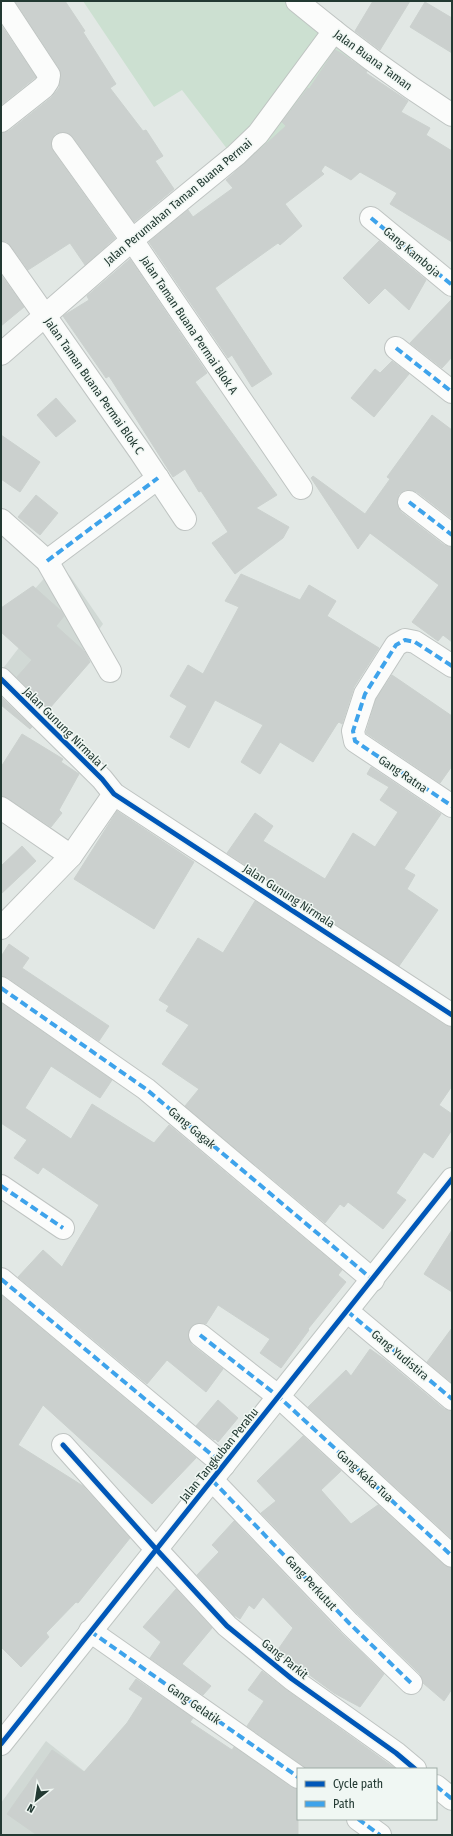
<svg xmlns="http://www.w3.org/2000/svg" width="453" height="1836" font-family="'Fira Sans Condensed',sans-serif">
	<rect width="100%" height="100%" fill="#e2e8e5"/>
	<g fill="#d1d9d5">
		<polygon points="57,564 70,576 103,624 42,706 1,671 21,645 1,627"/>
		<polygon points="46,1741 165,1835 1,1835 1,1803"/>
	</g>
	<polygon fill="#cce0d1" points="83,1 307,1 357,46 319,112 254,184 182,90 154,107"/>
	<g fill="#cbd0ce" stroke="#cbd1ce">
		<polygon points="15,1 65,1 85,31 83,32 116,84 110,88 143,131 146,130 163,156 155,161 174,189 134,222 73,137 68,133 62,132 55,134 52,139 51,145 53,151 115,238 85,265 70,243 28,270 11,246 7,242 1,241 1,133 9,131 52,97 59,88 61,77 59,68"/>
		<polygon points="373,1 410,1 380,50 355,31"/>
		<polygon points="425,2 452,18 452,53 410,27"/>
		<polygon points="1,25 36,77 1,105"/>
		<polygon points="335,50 341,53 367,71 366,73 408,101 401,112 430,128 426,135 452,151 452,242 390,204 397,193 360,172 351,180 325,165 321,171 324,174 285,204 302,226 280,245 278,243 215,288 272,374 252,387 232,355 228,358 149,242 188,210 193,217 233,188 226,180 286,126 282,122 308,88 309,89"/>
		<polygon points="379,241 426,280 409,310 385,288 369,304 343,278"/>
		<polygon points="130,259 207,373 195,382 277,495 256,508 289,527 283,538 235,574 212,543 228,532 201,491 199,492 185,469 173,477 109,376 106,378 63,316 89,300 87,296"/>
		<polygon points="1,275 24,307 1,326"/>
		<polygon points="452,299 452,357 442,368 410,343"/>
		<polygon points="392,361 409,374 374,417 351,398 375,369 380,373"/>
		<polygon points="56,398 76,421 56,437 37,415"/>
		<polygon points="432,415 452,430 452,519 417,492 411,490 405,490 399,494 397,501 398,507 401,512 444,545 452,547 452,642 443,635 438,641 412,622 439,585 370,533 358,549 311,478 313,476 365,514 390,479 387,477"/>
		<polygon points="1,435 40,462 20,492 1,479"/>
		<polygon points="36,495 58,513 40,535 18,517"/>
		<polygon points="241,574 300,600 309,585 336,601 327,616 379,648 354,687 342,724 339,722 337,724 313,762 280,742 260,774 241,762 263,725 215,700 189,748 170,737 187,706 170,696 188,665 203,674 239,607 225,601"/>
		<polygon points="33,586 61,611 64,616 56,626 85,652 90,662 49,709 17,677 32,660 1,632 1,608"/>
		<polygon points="392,675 452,716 452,766 440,783 366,733 376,699"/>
		<polygon points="1,697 32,727 30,729 1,705"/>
		<polygon points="22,734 63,759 61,762 79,774 59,810 62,813 51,827 8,798 1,796 1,767"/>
		<polygon points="371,767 441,814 404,869 415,875 407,889 438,910 399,966 227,853 255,813 273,826 263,841 325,879 353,833 375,847 398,812 380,800 389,787 367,774"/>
		<polygon points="117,811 194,862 154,929 74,879"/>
		<polygon points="22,846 36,861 1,894 1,866"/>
		<polygon points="255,901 445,1025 452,1027 452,1086 439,1105 452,1114 452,1130 433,1158 424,1152 396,1193 406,1200 383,1229 348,1202 344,1207 340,1204 325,1223 185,1106 199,1089 162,1064 189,1025 166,1011 169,1006 159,1000 198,938 223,953"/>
		<polygon points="9,944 29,958 22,968 109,1026 99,1041 8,978 1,976 1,954 2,955"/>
		<polygon points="1,1003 112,1080 100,1098 51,1066 25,1108 71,1139 92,1104 154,1143 169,1125 342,1270 338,1275 346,1282 308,1329 309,1330 281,1368 260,1353 270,1339 218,1305 206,1324 201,1323 195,1324 190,1328 188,1334 189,1340 192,1345 223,1369 206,1392 167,1360 147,1384 18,1277 43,1250 62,1267 99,1205 43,1167 38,1174 14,1158 27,1140 1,1123"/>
		<polygon points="452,1230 452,1292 424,1274"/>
		<polygon points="1,1295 196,1458 152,1504 43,1405 18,1445 83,1486 130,1538 78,1603 76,1602 46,1633 49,1637 21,1667 1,1647"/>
		<polygon points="452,1328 452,1383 427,1362"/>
		<polygon points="370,1349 384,1359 444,1409 452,1411 452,1539 308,1407 346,1370 351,1376"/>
		<polygon points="218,1400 238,1418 218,1442 215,1439 214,1440 196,1426"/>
		<polygon points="303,1436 341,1471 321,1490 351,1524 378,1505 444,1565 452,1568 452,1689 444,1701 423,1683 420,1674 358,1614 261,1513 276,1501 257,1481"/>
		<polygon points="234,1521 340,1632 384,1674 360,1707 334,1693 277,1651 293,1628 263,1597 254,1609 249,1605 240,1619 234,1615 197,1575 219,1552 212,1545"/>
		<polygon points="176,1589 212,1628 182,1664 211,1686 203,1695 150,1658 161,1642 143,1627"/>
		<polygon points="262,1671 285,1689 396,1769 307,1769 247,1726 264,1701 248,1690"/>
		<polygon points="136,1679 193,1718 190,1722 232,1750 234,1747 291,1787 298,1789 298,1835 37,1835 7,1814 52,1750 84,1772 127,1723 143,1698 129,1689"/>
	</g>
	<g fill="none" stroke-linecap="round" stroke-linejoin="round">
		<defs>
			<g id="street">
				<path d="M297,1C346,42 398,80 452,115"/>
				<polyline points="1,2 49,75 48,81 44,87 1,121"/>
				<polyline points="63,144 132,240 301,488"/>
				<polyline points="371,218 452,285"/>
				<polyline points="1,253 139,450 185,519"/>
				<polyline points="396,348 452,392"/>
				<polyline points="1,354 132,240 236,155 258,134 334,31"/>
				<polyline points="409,502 452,535"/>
				<polyline points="1,520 47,561 110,671"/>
				<polyline points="47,561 158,478"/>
				<polyline points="452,666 415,642 405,640 396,645 365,694 353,731 355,741 452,806"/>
				<polyline points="1,679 102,779 114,794 452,1015"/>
				<polyline points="1,808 71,856"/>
				<polyline points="1,928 71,856 114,794"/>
				<polyline points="1,988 146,1089 373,1280"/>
				<polyline points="1,1186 63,1228"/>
				<polyline points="1,1279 224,1465"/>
				<polyline points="347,1311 452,1399"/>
				<polyline points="200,1335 279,1397 452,1556"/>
				<polyline points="63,1445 156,1549 227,1626 292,1679 396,1753 415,1769"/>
				<polyline points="212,1480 349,1623 411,1683"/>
				<polyline points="90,1631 298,1777"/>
				<polyline points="436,1786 452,1799"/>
				<polyline points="358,1819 380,1835"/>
			</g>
			<polyline id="secondary" points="1,1744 452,1179"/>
		</defs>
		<use href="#street" stroke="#bfc4c2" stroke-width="24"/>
		<use href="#secondary" stroke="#bfc5c2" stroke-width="24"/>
		<use href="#street" stroke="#fbfcfb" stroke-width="22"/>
		<use href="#secondary" stroke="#fbfcfb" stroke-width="22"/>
		<g stroke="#3ea3eb" stroke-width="4" stroke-dasharray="8 4" stroke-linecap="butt">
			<polyline points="371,218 452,285"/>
			<polyline points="396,348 452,392"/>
			<polyline points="409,502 452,535"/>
			<polyline points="47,561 158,478"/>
			<polyline points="452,666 415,642 405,640 396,645 365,694 353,731 355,741 452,806"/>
			<polyline points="1,988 146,1089 373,1280"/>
			<polyline points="1,1186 63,1228"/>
			<polyline points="1,1279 224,1465"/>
			<polyline points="347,1311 452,1399"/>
			<polyline points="200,1335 279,1397 452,1556"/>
			<polyline points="212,1480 349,1623 411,1683"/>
			<polyline points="90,1631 298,1777"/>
			<polyline points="436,1786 452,1799"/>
			<polyline points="358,1819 380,1835"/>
		</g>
		<defs>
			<g id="cycleway">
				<polyline points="1,679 102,779 114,794 452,1015"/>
				<polyline points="63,1445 156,1549 227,1626 292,1679 396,1753 415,1769"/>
				<polyline points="1,1744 452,1179"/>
			</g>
		</defs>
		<use href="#cycleway" stroke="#f0f7f3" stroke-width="8"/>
		<use href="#cycleway" stroke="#0057b8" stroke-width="5"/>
	</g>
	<g text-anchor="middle" stroke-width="3" stroke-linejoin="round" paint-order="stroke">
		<g font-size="12" fill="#223932" stroke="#f0f7f3">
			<text transform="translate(373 60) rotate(36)" y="4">Jalan Buana Taman</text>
			<text transform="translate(178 202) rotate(-40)" y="4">Jalan Perumahan Taman Buana Permai</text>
			<text transform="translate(412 252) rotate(40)" y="4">Gang Kamboja</text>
			<text transform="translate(189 325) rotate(56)" y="4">Jalan Taman Buana Permai Blok A</text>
			<text transform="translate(94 386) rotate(55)" y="4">Jalan Taman Buana Permai Blok C</text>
			<text transform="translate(65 729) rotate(45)" y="4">Jalan Gunung Nirmala I</text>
			<text transform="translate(403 774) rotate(34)" y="4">Gang Ratna</text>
			<text transform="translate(289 896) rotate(33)" y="4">Jalan Gunung Nirmala</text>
			<text transform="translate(192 1128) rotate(40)" y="4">Gang Gagak</text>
			<text transform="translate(400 1355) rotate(40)" y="4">Gang Yudistira</text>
			<text transform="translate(219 1455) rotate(-51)" y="4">Jalan Tangkuban Perahu</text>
			<text transform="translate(365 1476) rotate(42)" y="4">Gang Kaka Tua</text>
			<text transform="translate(311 1583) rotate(47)" y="4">Gang Perkutut</text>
			<text transform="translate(285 1659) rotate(39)" y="4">Gang Parkit</text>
			<text transform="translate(194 1704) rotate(35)" y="4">Gang Gelatik</text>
		</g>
	</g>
	<rect width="453" height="1836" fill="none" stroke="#223932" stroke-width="4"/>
	<rect x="297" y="1768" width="140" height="52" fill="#f0f7f3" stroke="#9eaba6"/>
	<rect x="305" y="1781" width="20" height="6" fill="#0057b8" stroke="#9eaba6"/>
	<text x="333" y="1788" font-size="12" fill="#223932">Cycle path</text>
	<rect x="305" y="1801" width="20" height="6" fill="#3ea3eb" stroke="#9eaba6"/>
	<text x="333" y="1808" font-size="12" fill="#223932">Path</text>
	<g transform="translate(36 1800) rotate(210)" stroke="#f0f7f3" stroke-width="3" paint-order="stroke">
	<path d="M0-3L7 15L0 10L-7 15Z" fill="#223932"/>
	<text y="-6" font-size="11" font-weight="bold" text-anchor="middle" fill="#223932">N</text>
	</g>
</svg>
